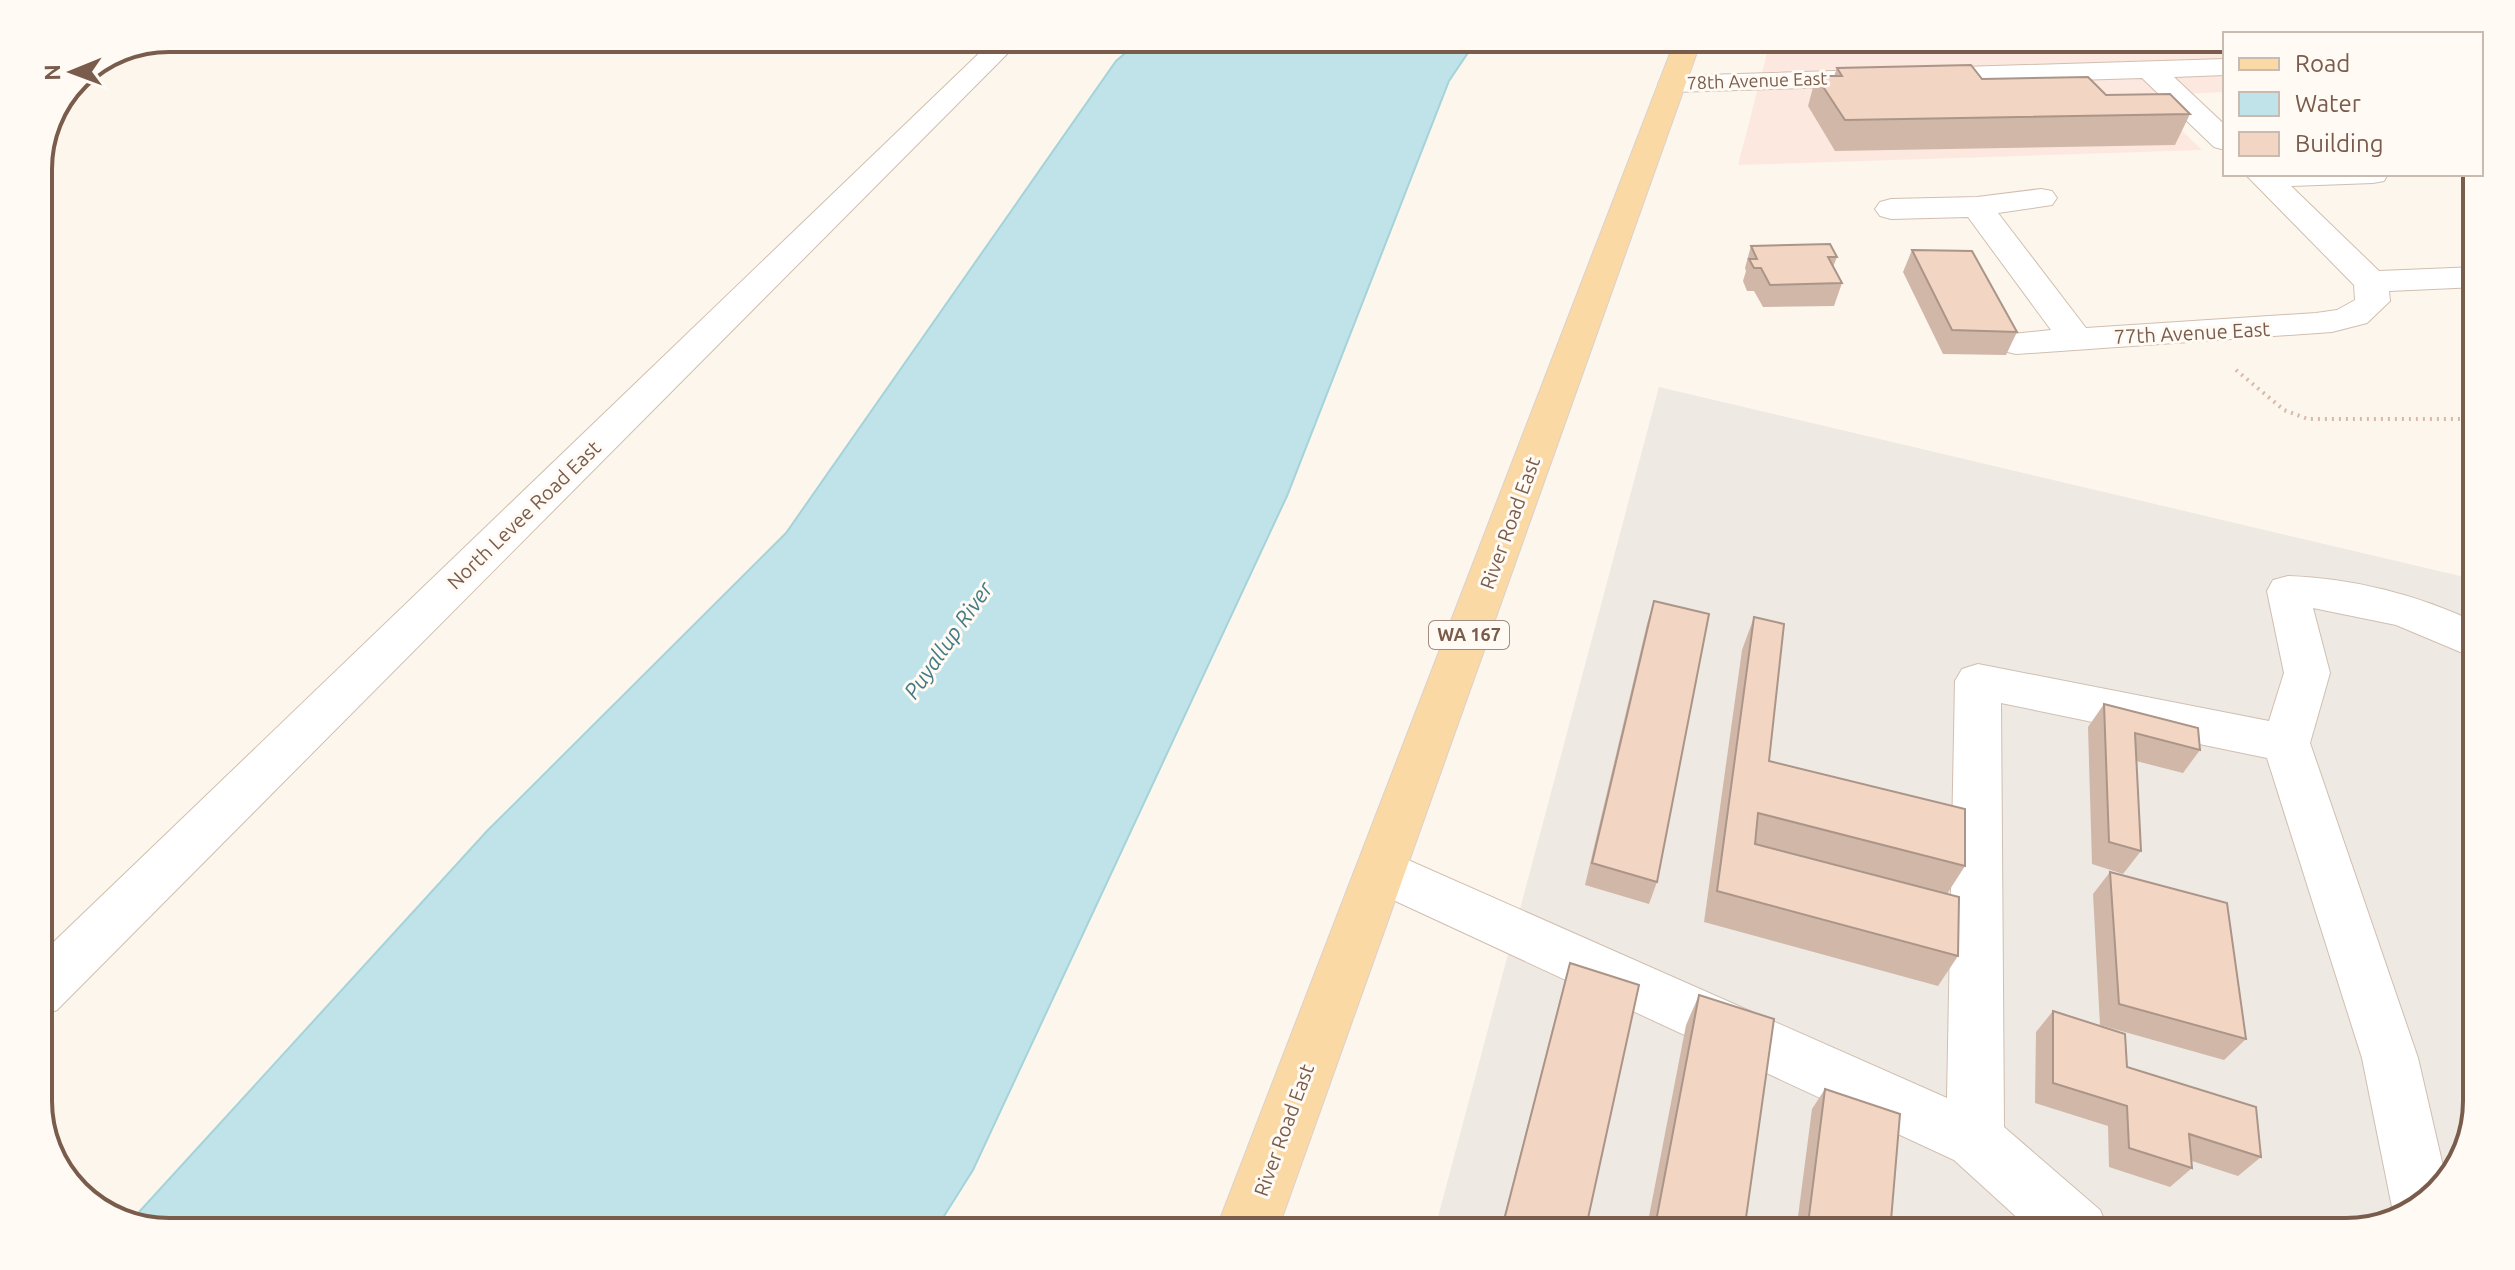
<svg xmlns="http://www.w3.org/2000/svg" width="2515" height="1270" font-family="Ubuntu,sans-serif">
	<rect width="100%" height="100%" fill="#fdf6ec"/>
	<polygon fill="#fde8e0" points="1771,38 2225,38 2225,92 2146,96 2202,150 1738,165"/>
	<polygon fill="#efe9e4" points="1659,387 2477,580 2477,1101 2464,1159 2419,1210 2347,1232 1434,1232"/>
	<polygon fill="#bfe3e8" stroke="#a5d3da" stroke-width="2" points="1143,38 1478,38 1449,81 1287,496 973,1170 934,1232 169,1232 129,1223 487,831 786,533 1116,61"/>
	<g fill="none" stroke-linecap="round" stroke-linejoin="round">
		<defs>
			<g id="minor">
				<polygon points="995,38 1023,38 57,1010 38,1017 38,957"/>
				<polygon points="2225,59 2225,75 2174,77 2225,125 2225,150 2214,147 2142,78 1672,92 1662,90 1658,84 1662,78 1672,76"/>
				<polygon points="2245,174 2388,174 2384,181 2373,183 2291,186 2379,271 2477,267 2477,287 2389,291 2390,301 2367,323 2332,332 2016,354 2003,351 1998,343 2003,335 2051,330 1968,217 1891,219 1880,216 1875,209 1880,202 1891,199 1977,197 2041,189 2052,191 2057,198 2052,205 1998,213 2086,328 2316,313 2337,310 2355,300 2354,285"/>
				<path d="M2288,576C2352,578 2419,595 2477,623V659L2396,625L2313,608L2330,673L2310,743L2418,1058L2446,1179L2419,1210L2396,1217L2392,1207L2362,1058L2267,758L2001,703L2004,1127L2100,1210L2109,1232H2033L1954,1160L1363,886L1356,871L1363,856L1381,850L1399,856L1947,1098L1955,681L1962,669L1978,664L2269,721L2284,673L2267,591L2273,580Z"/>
			</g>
			<polygon id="major" points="1676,38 1702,38 1277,1232 1215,1232"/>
		</defs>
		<use href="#minor" stroke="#d1beb0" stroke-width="2"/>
		<use href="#major" stroke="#dad1cd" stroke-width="2"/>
		<polyline stroke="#d9b8a5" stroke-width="4" stroke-dasharray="2 5" stroke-linecap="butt" points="2236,370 2284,410 2308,419 2477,419"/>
		<use href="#minor" fill="#fff" fill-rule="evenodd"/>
		<use href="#major" fill="#fbd9a5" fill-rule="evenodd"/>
	</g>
	<g fill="#d1b7a8">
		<polygon points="1837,68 1982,79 2106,95 2190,114 2175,145 1835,151 1808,106 1816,76 1834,76"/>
		<polygon points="1751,246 1837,257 1833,267 1842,283 1834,306 1763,307 1754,291 1747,291 1743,281 1746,271 1745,268"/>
		<polygon points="1912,250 2017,332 2006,355 1943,354 1903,272"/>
		<polygon points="1654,601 1657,882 1649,904 1585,885 1647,624"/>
		<polygon points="1754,617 1769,761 1965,866 1947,894 1958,956 1938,986 1704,922 1742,650"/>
		<polygon points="2104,704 2200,750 2183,773 2136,761 2141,851 2123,874 2092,864 2088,727"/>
		<polygon points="2110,872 2246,1039 2224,1060 2100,1025 2093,894"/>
		<polygon points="1570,963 1585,1232 1500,1232 1564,984"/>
		<polygon points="1699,995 1744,1232 1646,1232 1686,1025"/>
		<polygon points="2053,1011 2127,1067 2261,1157 2238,1176 2192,1161 2192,1168 2170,1187 2109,1167 2108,1126 2035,1103 2036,1032"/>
		<polygon points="1825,1089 1890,1232 1796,1232 1812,1109"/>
	</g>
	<g fill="#f3d5c3" stroke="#aa9588" stroke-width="2">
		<polygon points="1971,65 1982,79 2088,77 2106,95 2170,94 2190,114 1845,120 1816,76 1842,76 1837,68"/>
		<polygon points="1830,244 1837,257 1828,257 1842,283 1770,285 1761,268 1754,268 1749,259 1757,259 1751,246"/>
		<polygon points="1912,250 1972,251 2017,332 1952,330"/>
		<polygon points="1654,601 1709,614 1657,882 1592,863"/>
		<polygon points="1754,617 1784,624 1769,761 1965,809 1965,866 1758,813 1755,844 1959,897 1958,956 1717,891"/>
		<polygon points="2104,704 2198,728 2200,750 2135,733 2141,851 2109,842"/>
		<polygon points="2110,872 2227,903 2246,1039 2119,1004"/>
		<polygon points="1570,963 1639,985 1585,1232 1501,1232"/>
		<polygon points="1699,995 1774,1019 1744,1232 1654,1232"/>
		<polygon points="2053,1011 2125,1034 2127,1067 2256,1107 2261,1157 2189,1134 2192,1168 2129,1148 2127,1106 2053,1083"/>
		<polygon points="1825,1089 1900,1114 1890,1232 1807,1232"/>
	</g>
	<g text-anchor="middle" stroke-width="6" stroke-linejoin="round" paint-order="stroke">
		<g font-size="18" fill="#7a5c4d" stroke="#fffaf3">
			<text transform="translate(1757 81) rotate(-2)" y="6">78th Avenue East</text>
		</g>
		<rect fill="#fffaf3" stroke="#a28b7f" stroke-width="2" x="1429" y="621" width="80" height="28" rx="6"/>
		<g font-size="18" font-weight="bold" fill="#7a5c4d">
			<text x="1469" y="641">WA 167</text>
		</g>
		<g font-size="20" fill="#7a5c4d" stroke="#fffaf3">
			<text transform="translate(2192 333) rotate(-3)" y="7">77th Avenue East</text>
			<text transform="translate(524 515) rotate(-44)" y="7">North Levee Road East</text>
			<text transform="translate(1510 523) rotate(-70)" y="7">River Road East</text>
			<text transform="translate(1284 1130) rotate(-70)" y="7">River Road East</text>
		</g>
		<g font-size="22" font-style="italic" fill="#437c86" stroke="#fffaf3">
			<text transform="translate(948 640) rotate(-55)" y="8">Puyallup River</text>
		</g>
	</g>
	<path d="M0 0H2515V1270H0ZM169 52H2346A117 117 0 0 1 2463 169V1101A117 117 0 0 1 2346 1218H169A117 117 0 0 1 52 1101V169A117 117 0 0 1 169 52Z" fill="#fffaf3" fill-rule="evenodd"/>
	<path fill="none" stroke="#7a5c4d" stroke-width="4" d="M169 52H2346A117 117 0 0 1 2463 169V1101A117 117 0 0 1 2346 1218H169A117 117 0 0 1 52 1101V169A117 117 0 0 1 169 52Z"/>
	<rect x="2223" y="32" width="260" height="144" fill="#fffaf3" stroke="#cabbb1" stroke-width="2"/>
	<rect x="2239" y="58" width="40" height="12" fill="#fbd9a5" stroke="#cabbb1" stroke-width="2"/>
	<text x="2295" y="72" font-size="24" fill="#7a5c4d">Road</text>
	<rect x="2239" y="92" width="40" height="24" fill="#bfe3e8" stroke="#cabbb1" stroke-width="2"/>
	<text x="2295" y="112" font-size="24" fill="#7a5c4d">Water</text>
	<rect x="2239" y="132" width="40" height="24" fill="#f3d5c3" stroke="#cabbb1" stroke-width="2"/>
	<text x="2295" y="152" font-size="24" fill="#7a5c4d">Building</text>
	<g transform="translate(72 72) rotate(269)" stroke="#fffaf3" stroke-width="6" paint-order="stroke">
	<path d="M0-6L14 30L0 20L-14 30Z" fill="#7a5c4d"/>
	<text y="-12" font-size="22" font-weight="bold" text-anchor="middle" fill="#7a5c4d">N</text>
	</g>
</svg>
